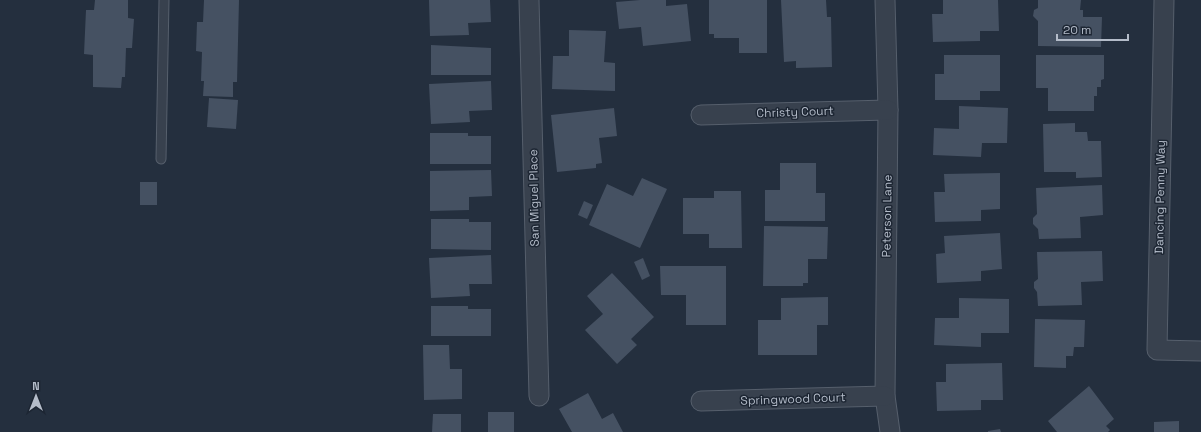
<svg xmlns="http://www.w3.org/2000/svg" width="1201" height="432" font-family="'Space Grotesk',sans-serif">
	<rect width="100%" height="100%" fill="#242f3e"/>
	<g fill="#455162">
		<polygon points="95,0 128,0 128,18 134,19 132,48 126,48 125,77 122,77 121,88 93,87 93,55 84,54 86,10 94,10"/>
		<polygon points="204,0 239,0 237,82 233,82 233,97 203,96 204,81 201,81 202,52 196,51 197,22 203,22"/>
		<polygon points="429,0 490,0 491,22 468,23 469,35 430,36"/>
		<polygon points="640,0 666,0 666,6 687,4 691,41 643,46 641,27 619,29 616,2"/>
		<polygon points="709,0 767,0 767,53 739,53 739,38 714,38 714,34 709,34"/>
		<polygon points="781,0 826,0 827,17 831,17 832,67 796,68 796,61 784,62"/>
		<polygon points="943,0 998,0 999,31 980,31 980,41 933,42 932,14 943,14"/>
		<polygon points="1038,0 1081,0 1080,10 1083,10 1083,17 1102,17 1101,47 1038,46 1038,21 1033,16 1034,10 1038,8"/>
		<polygon points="569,30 606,31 604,62 615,63 615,91 552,89 553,56 569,56"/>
		<polygon points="431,45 491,48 491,75 431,75"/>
		<polygon points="944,55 1000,55 1000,91 980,91 980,100 935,100 935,74 944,74"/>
		<polygon points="1036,55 1104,55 1104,79 1101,80 1101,87 1097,87 1097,96 1094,96 1094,111 1048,111 1048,88 1036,88"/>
		<polygon points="491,81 492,110 469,111 470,122 431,124 429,84"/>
		<polygon points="209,98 238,100 236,129 207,127"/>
		<polygon points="959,106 1008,108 1007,143 982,143 981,157 933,155 934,128 959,129"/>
		<polygon points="614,108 617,136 599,138 602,163 596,164 596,168 557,172 551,115"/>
		<polygon points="1075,123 1075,132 1087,132 1088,141 1101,141 1102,177 1076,178 1076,172 1044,172 1043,124"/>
		<polygon points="430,133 468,133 468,136 491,136 491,164 430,164"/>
		<polygon points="780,163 816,163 816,193 825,193 825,221 765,221 765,190 780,190"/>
		<polygon points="491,170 492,196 469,197 469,210 430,211 430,171"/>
		<polygon points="1000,173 1000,209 981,210 981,221 935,222 934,192 945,192 944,174"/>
		<polygon points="642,178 667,189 640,248 589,225 607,184 633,196"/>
		<rect x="140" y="182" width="17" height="23"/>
		<polygon points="1102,185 1103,215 1080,217 1081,238 1039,239 1038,229 1033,224 1033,218 1037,214 1036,188"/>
		<polygon points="714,191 741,191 742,248 709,248 709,234 683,234 683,198 714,198"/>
		<polygon points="584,201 593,205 587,219 578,215"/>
		<polygon points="431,219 469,219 469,222 491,222 491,250 431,249"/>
		<polygon points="764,226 828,227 827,259 808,259 808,283 803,283 803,286 763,286"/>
		<polygon points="1000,233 1002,269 981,271 981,281 937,283 936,254 945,253 944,236"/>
		<polygon points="1102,251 1103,281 1081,282 1082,305 1038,306 1037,292 1034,288 1034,282 1038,279 1037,252"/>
		<polygon points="491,255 492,284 469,284 470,296 431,298 429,258"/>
		<polygon points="643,258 650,276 642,280 634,262"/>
		<polygon points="660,266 726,266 726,325 686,325 686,295 661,295"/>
		<polygon points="612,273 654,317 631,339 637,345 617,364 585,330 603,314 587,296"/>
		<polygon points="828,297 828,325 817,325 817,355 758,355 758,320 781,320 781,298"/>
		<polygon points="959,298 1009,299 1009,333 981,333 981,347 934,345 935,318 959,318"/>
		<polygon points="431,306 468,306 468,309 491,309 491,336 431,336"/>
		<polygon points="1035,319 1085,320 1084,347 1074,347 1073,356 1066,356 1066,368 1034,367"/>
		<polygon points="423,345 449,345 450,369 462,369 462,399 424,400"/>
		<polygon points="1002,363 1003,400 981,400 981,410 937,411 936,382 946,382 946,364"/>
		<polygon points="1089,386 1114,419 1106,426 1110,430 1108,432 1057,432 1048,421"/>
		<polygon points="588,393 602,419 613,413 623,432 572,432 559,409"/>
		<rect x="488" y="412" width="26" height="20"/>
		<polygon points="433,414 461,414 461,432 432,432"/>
		<polygon points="1179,421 1179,432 1154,432 1154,422"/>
		<polygon points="1000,429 1001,432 988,432 988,431"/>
	</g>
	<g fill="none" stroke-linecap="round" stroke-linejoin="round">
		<defs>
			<polyline id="lane" points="161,159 164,0"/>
			<g id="street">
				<polyline points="529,0 539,396"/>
				<polyline points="885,0 888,110 885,396 890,432"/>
				<polyline points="1164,0 1157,350 1201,351"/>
				<polyline points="701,115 888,110"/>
				<polyline points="701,401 885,396"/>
			</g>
		</defs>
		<use href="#lane" stroke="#565f6c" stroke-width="11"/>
		<use href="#street" stroke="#565f6c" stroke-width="21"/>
		<use href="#lane" stroke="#38414e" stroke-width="9"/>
		<use href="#street" stroke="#38414e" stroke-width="19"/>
	</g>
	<g text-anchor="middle" stroke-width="3" stroke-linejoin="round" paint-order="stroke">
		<g font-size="12" fill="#b4bcc9" stroke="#1d2633">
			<text transform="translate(795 112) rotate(-2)" y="4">Christy Court</text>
			<text transform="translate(1160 197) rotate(-89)" y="4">Dancing Penny Way</text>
			<text transform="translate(534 198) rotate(-91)" y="4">San Miguel Place</text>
			<text transform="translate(887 216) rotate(-89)" y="4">Peterson Lane</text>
			<text transform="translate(793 399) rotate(-2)" y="4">Springwood Court</text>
		</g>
	</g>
	<g transform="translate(36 396)" stroke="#1d2633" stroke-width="3" paint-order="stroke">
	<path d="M0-3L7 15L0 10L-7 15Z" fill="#b4bcc9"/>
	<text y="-6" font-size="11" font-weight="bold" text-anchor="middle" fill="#b4bcc9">N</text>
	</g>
	<path d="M1057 34v6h71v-6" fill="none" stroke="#b4bcc9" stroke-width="2"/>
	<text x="1063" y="34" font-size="12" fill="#b4bcc9" stroke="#1d2633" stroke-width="3" paint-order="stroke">20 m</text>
</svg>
